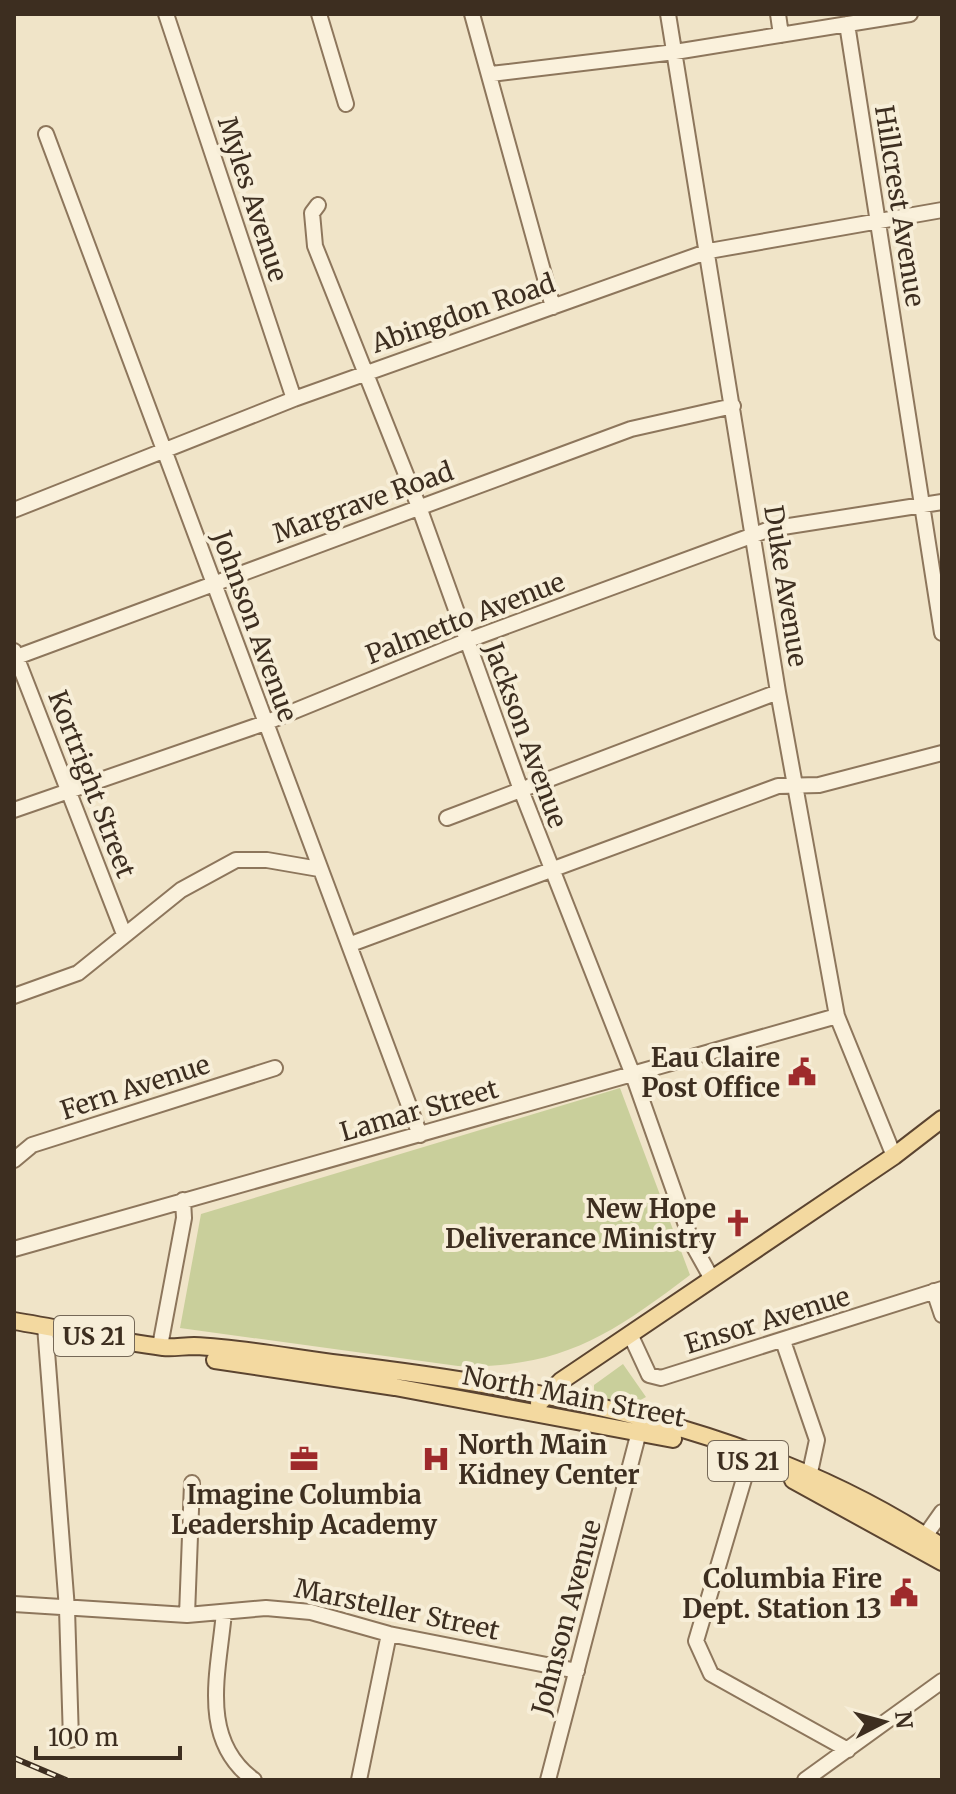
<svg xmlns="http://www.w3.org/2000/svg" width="956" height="1794" font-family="Merriweather,serif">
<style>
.green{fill:#c9cf9b}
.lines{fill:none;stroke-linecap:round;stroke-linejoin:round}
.minor-casing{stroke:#8d765c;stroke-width:18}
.major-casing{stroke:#5b4430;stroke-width:20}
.minor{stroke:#faf1dc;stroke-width:14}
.major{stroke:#f3d9a0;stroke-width:16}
.rail-casing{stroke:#3d2e20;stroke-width:6}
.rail{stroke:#f7eed8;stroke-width:3;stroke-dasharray:9;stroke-linecap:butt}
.labels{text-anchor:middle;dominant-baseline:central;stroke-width:8;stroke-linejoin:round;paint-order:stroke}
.shield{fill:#f7eed8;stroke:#756857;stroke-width:2}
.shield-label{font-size:24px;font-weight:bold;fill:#3d2e20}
.street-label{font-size:26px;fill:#3d2e20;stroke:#f7eed8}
.poi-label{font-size:26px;font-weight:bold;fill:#3d2e20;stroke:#f7eed8;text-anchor:end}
</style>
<rect width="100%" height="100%" fill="#f0e4c8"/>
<!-- green -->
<path class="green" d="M620 1088 690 1275C611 1335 560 1369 458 1366L180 1328 201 1214Z
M623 1364 646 1397 626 1408 594 1398V1385Z"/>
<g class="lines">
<defs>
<path id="minor" d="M166 14 294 399
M319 14 346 104
M472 14 553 307
M668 14 778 692 837 1016 894 1156
M778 14 781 35
M847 24 942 633
M491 74 675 52 910 14
M46 134 420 1135
M318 205 312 213 315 246 419 507 521 790 633 1075 693 1245 712 1279
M14 510 294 399 709 251 942 210
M14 651 124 934
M14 658 631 429 733 406
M14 810 265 723 466 641 770 529 942 502
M447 818 778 692
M351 944 778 786 819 785 942 753
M14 996 78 973 181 890 236 860H267L319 869
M14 1160 32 1145 275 1068
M14 1249 837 1016
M934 1291 942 1315
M45 1326 67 1609 71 1740
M630 1334 649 1375 661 1378 942 1289
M783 1341 817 1440 807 1486
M160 1346 184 1218 183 1200
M752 1452 696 1641 711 1674 848 1750
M918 1546 942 1512
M14 1604 187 1615 266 1608 311 1612 389 1634 577 1671
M224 1612C219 1671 198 1739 254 1780
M187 1615 192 1483
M359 1780 389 1634
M548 1780 641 1424
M805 1780 942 1681"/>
<path id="major" d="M14 1321C64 1329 113 1341 163 1347 174 1348 183 1346 194 1346 240 1348 287 1357 332 1363 541 1387 765 1428 942 1547
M215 1360 395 1387 673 1439
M539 1403 561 1381 894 1156 942 1119
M793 1480 942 1562"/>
</defs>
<!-- minor casing -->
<use href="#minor" class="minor-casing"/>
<!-- major casing -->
<use href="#major" class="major-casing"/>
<!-- minor -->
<use href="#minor" class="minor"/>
<!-- major -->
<use href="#major" class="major"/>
<defs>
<path id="rail" d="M14 1758 66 1780"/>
</defs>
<!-- rail casing -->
<use href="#rail" class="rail-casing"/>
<!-- rail -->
<use href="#rail" class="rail"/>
</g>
<!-- icons -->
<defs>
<symbol id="civic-bare" viewBox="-9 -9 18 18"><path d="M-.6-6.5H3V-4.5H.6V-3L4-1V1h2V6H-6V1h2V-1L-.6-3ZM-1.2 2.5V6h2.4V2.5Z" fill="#9e2a2b" stroke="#f7eed8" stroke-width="2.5" paint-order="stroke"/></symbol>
<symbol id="church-bare" viewBox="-9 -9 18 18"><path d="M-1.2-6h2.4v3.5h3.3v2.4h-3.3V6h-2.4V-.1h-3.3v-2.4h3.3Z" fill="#9e2a2b" stroke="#f7eed8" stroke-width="2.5" paint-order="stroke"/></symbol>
<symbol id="office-bare" viewBox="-9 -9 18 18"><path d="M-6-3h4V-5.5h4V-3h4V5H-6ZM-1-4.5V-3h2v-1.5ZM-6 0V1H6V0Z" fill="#9e2a2b" stroke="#f7eed8" stroke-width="2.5" paint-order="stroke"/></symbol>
<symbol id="hospital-bare" viewBox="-9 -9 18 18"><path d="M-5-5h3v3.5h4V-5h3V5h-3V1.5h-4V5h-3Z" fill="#9e2a2b" stroke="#f7eed8" stroke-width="2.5" paint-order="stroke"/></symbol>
</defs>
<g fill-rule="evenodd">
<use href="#civic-bare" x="782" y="1052" width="40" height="40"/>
<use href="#church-bare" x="718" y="1203" width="40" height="40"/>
<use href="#office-bare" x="284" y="1439" width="40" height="40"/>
<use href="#hospital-bare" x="416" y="1439" width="40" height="40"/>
<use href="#civic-bare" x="884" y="1573" width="40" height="40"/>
</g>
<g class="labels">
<!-- shield labels -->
<g class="shield">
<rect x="54" y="1316" width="80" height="40" rx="6"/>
<rect x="708" y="1441" width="80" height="40" rx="6"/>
</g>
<g class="shield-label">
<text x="94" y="1336">US 21</text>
<text x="748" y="1461">US 21</text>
</g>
<!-- street labels -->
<g class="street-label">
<text transform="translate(253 199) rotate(72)">Myles Avenue</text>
<text transform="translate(900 206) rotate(81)">Hillcrest Avenue</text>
<text transform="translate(463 313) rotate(-19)">Abingdon Road</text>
<text transform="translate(363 502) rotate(-20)">Margrave Road</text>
<text transform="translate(786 586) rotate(81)">Duke Avenue</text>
<text transform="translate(465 618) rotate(-21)">Palmetto Avenue</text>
<text transform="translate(255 626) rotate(70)">Johnson Avenue</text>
<text transform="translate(526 735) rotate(70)">Jackson Avenue</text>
<text transform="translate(92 784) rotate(69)">Kortright Street</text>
<text transform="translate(135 1087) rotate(-18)">Fern Avenue</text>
<text transform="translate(419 1110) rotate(-16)">Lamar Street</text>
<text transform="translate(767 1320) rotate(-17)">Ensor Avenue</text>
<text transform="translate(574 1396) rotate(11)">North Main Street</text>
<text transform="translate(397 1609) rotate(12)">Marsteller Street</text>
<text transform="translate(566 1617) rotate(-75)">Johnson Avenue</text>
</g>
<!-- poi labels -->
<g class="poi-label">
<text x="780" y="1057">Eau Claire<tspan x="780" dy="30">Post Office</tspan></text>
<text x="716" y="1208">New Hope<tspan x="716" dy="30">Deliverance Ministry</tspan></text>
<text x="458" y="1444" text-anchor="start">North Main<tspan x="458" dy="30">Kidney Center</tspan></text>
<text x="304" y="1494" text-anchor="middle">Imagine Columbia<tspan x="304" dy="30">Leadership Academy</tspan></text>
<text x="882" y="1578">Columbia Fire<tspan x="882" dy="30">Dept. Station 13</tspan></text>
</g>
</g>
<!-- border -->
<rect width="956" height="1794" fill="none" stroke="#3d2e20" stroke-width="32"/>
<!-- north arrow -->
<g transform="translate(884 1722) rotate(84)" stroke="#f7eed8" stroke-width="6" paint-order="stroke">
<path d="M0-6L14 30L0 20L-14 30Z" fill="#3d2e20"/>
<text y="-12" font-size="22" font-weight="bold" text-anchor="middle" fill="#3d2e20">N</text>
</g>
<!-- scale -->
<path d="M36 1746v12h144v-12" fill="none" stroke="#3d2e20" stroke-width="4"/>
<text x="48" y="1746" font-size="24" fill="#3d2e20" stroke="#f7eed8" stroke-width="6" paint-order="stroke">100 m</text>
</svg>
